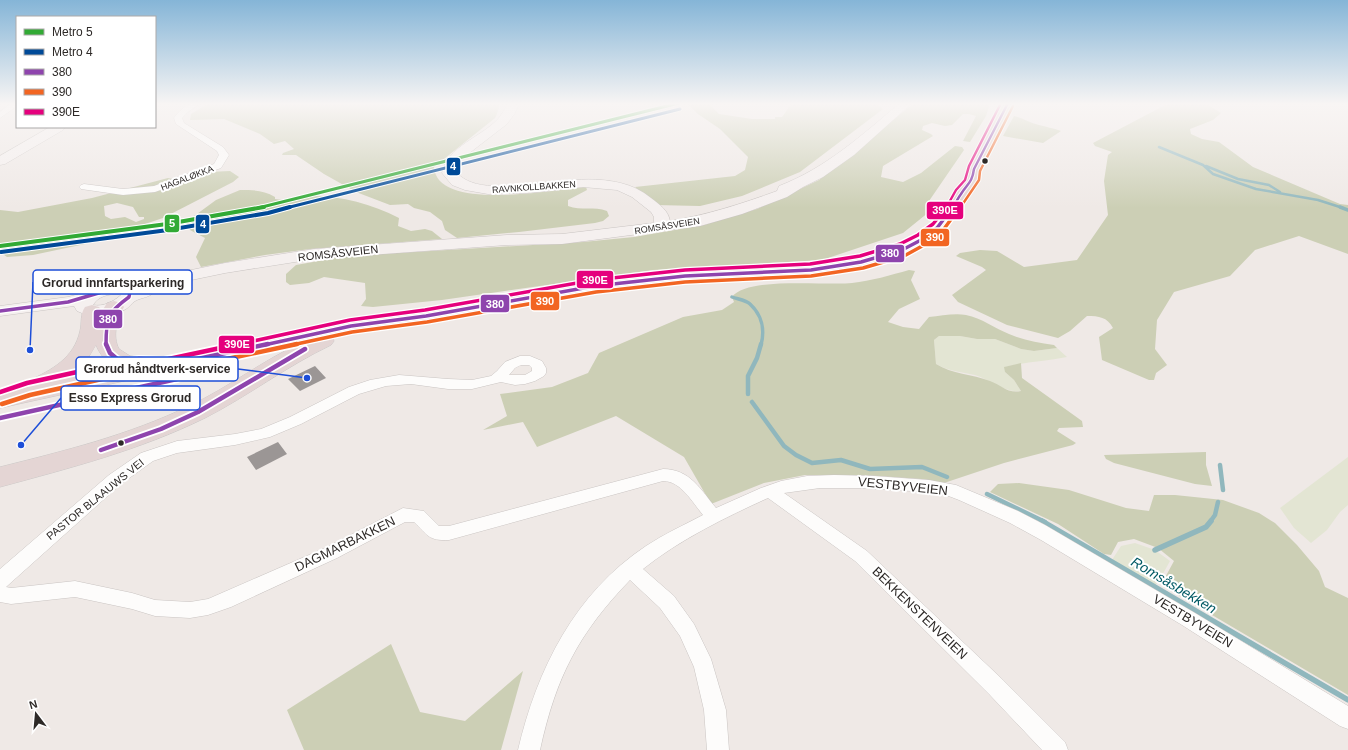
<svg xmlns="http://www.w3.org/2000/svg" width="1348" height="750" font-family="Helvetica,sans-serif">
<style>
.green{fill:#e3e5d3}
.forest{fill:#cccfb5;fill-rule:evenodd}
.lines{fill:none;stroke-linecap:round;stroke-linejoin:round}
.stream-far3{stroke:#90b7bd;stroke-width:2.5}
.stream-far2{stroke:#90b7bd;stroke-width:3.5}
.stream-far1{stroke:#90b7bd;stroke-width:4.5}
.stream{stroke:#90b7bd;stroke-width:5.5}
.building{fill:#9b9695}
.street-casing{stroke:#cac5c3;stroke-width:1}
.secondary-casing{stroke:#cac5c3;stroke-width:1}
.highway-casing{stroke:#cbc8c7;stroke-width:1}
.street{fill:#fdfcfb;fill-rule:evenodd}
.secondary{fill:#f5f0ef;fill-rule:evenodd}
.highway{fill:#e4d5d4;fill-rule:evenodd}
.bus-1-far2-casing{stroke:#fff;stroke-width:4.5}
.bus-1-far1-casing{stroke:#fff;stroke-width:6}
.bus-1-casing{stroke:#fff;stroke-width:8}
.bus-2-far2-casing{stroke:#fff;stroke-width:4.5}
.bus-2-far1-casing{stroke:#fff;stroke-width:6}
.bus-2-casing{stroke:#fff;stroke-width:8}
.bus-3-far2-casing{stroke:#fff;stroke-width:4.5}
.bus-3-far1-casing{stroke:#fff;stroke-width:6}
.bus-3-casing{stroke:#fff;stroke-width:8}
.bus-1-far2{stroke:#8e44ad;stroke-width:2.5}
.bus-1-far1{stroke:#8e44ad;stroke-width:3.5}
.bus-1{stroke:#8e44ad;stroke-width:4.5}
.bus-2-far2{stroke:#f26522;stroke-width:2.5}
.bus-2-far1{stroke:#f26522;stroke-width:3.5}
.bus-2{stroke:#f26522;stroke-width:4.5}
.bus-3-far2{stroke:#e5007d;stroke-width:2.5}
.bus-3-far1{stroke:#e5007d;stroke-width:3.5}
.bus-3{stroke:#e5007d;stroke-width:4.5}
.metro-1-far1-casing{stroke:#fff;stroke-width:5}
.metro-1-casing{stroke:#fff;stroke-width:6}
.metro-2-far1-casing{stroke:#fff;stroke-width:5}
.metro-2-casing{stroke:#fff;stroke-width:6}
.metro-1-far1{stroke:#32aa35;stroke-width:3}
.metro-1{stroke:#32aa35;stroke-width:4}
.metro-2-far1{stroke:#004a98;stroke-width:3}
.metro-2{stroke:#004a98;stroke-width:4}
.bus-dot{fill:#2d2927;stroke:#fff;stroke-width:1.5}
.labels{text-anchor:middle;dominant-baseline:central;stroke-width:4;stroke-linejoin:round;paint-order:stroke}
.far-street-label{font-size:9px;fill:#2d2927;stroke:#fff}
.street-label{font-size:11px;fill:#2d2927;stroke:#fff}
.near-street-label{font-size:13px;fill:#2d2927;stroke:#fff}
.near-water-label{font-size:14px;font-style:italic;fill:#005964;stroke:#fff}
.leader{fill:none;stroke:#1d4ed8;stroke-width:1.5}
.callout-dot{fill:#1d4ed8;stroke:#fff;stroke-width:1.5}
.callout{fill:#fff;stroke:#1d4ed8;stroke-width:1.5}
.callout-label{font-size:12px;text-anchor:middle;font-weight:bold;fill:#2d2927}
.line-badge{stroke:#fff;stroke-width:1.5}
.badge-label{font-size:11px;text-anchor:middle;font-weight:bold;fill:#fff}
</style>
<rect width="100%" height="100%" fill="#efe9e6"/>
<!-- green -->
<path class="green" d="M939 336H960L977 339H995L1021 349 1034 351 1057 348 1067 357C1046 361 1025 362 1005 367V372L1014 380 1021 391C1004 393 991 380 975 375 961 372 948 371 936 364L934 340Z
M1348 457V505L1340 512 1327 530 1311 543 1294 528 1280 508Z
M1135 543 1155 550 1170 561 1159 581 1153 588 1130 576 1110 563 1121 546Z"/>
<!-- forest -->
<path class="forest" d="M209 103H500C498 107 499 111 495 118L434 167C437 213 556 189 586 187L587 190 568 200V206C581 211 594 206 607 211L609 216 603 221 595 223 519 232 457 238 445 230 442 221 430 212 414 208 408 204 390 205 356 192 324 174 296 155H282L283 153 294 149 285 141 274 144 260 134 224 119 190 120 191 114Z
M687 103H712L713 104 711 106 719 114 752 119H775V117H782L792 103H876L883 109 800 172 742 196 700 206 655 205 635 187 735 176 745 170 748 157 720 129 698 114Z
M914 103H990L986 116 970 142 963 141 976 116 969 114H963L952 125 945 126 932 123 923 126 922 130 931 134 933 136 883 166 881 177 903 182 921 173 955 146 962 147 964 150 929 201V212L903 233 822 260 653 270 442 300 373 307 361 306 366 299 365 283 324 277 309 283 290 285 286 282V274L296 265 347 256 583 242 634 237 704 225 757 209 819 180Z
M1169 103H1205L1221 113 1213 120 1190 129 1191 134 1202 139 1219 142 1253 167 1340 204 1348 205V254L1299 236 1255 250 1230 276 1174 292 1157 320 1155 349 1167 365 1156 373 1154 380H1149L1102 360 1099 337 1113 328C1107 317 1099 316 1087 316L1070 331 1058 338 1007 325 958 302 952 295 986 270 982 267 956 256 960 253 980 250 997 251 1024 267 1077 260 1108 215 1104 181 1108 155 1112 152 1095 146 1093 143Z
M1014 116C1023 118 1030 123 1039 125 1046 127 1053 128 1061 131L1043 143 1003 136Z
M230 171 239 177 233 182 163 218 85 244 33 255 7 257 0 252V210L18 212 92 198 168 178 182 181 209 172ZM117 203 133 207 139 217H144V219L136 222 125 217 111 219 105 216 104 206Z
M240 190C253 190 264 190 275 197V199C288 202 299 195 312 196 342 196 372 204 399 218L398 226 411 231 425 229 432 231 442 239 310 249 265 255 201 267 196 257 205 238 190 230 186 222 216 200Z
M909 270 915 271 911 280 920 299 899 309 888 322 903 327 919 329 929 317C941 316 954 313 966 315 982 318 994 328 1009 334 1023 340 1038 343 1054 345L1057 348 1034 351 1021 349 995 339H977L960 336H939L934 340 936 364C952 374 972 374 990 381 1001 385 1008 394 1021 391L1014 380 1005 372 1004 367 1021 363 1022 378 1082 421 1083 427 1059 428 1057 431 1076 443 1073 445 1004 463 944 483 921 479 863 475H805L764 483 711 504 684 457 616 416 537 447 523 422 483 430 507 416 500 394 552 387 588 373 599 353 683 317 722 310 734 302 732 297C747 276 827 286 852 283 871 281 891 275 909 270Z
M1206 452V465L1212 486 1195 484 1114 463 1106 459 1104 455Z
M1019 483 1069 490 1126 508 1149 511 1154 495H1175L1223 500 1259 513 1275 523 1297 545 1319 571 1325 587 1348 598V695L1161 585 1174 561 1158 548 1134 539 1118 542 1111 555 1104 554 1058 524 990 492 998 484Z
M391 644 420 712 465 721 523 671 501 750H304L287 710Z"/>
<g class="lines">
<!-- stream-far3 -->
<path class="stream-far3" d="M1159 147 1203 165 1213 174 1256 189 1318 200 1343 208
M1206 166 1238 179 1269 185 1280 192"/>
<!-- stream-far2 -->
<path class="stream-far2" d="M1340 207 1348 210
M732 297C737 299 746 300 750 304 762 315 765 330 761 345"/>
<!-- stream-far1 -->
<path class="stream-far1" d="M748 394V376L757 358 761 344
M752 402 784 446 796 455 812 463 841 460 870 469 922 467 947 477
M1220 465 1223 490
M987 494 1045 522
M1210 522 1215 515 1218 502"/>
<!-- stream -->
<path class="stream" d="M1042 521 1348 700
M1155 550 1206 527 1211 521"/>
</g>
<!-- building -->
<path class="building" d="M315 366 326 378 300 391 288 379Z
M278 442 287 454 256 470 247 457Z"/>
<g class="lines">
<defs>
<path id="street" d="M11 103H17V106L0 118V112Z
M191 103H200L188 112 182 118 184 123 223 147 229 155 221 168 155 192 123 195 81 189 79 187 81 185 84 184 123 189 154 186 214 164 219 155 217 151 176 124 174 118C179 111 184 107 191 103Z
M520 356H530L542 361 546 368V373L544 376 535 381 525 384 515 385 501 382 472 389H448L411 384 386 386 359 394 301 424 270 437 235 445 177 453 153 461 121 484 6 587 11 588 75 581 132 593 155 600 190 602 208 599 325 548 403 508 424 511 439 526H449L663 469C690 469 701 490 716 508L761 488 781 481 807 476 834 475 874 476 929 480 956 485 1018 511 1045 525 1195 613 1348 706V729L1340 726 1182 625 1041 540 1010 523 959 500 946 495 929 492 860 488H820L784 493 867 551 1003 680 1065 742 1068 750H1042L989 694 855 561 768 498C726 517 679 540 643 569L674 596 694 624 711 659 726 710 729 750H707L704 710 694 667 680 636 660 608 630 580C578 634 556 677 540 750H518C537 669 575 593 646 546 664 534 684 525 703 515 692 502 681 481 663 481L449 540C428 541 428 535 414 522H405L337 558 231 607 208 615 190 618 155 616 132 609 75 597 11 604 0 602V569L109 475 141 453 177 441 235 434 261 429 290 417 349 387 370 380 399 375 448 379 472 380 491 376 497 371 505 362ZM521 365H529L532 368V371L525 375H509L515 368Z"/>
<path id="secondary" d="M508 103H519L515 113 507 124 463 158 457 164 456 172C490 211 596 152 651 198 660 205 668 210 670 221 707 215 741 204 777 191L779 186C826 168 862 135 900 103H912L854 155 823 177 803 187 787 197 742 214 700 226 562 244 507 245 314 259 225 273 153 288 155 291C150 298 142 297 135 301 132 303 129 307 126 309 110 318 92 318 77 311L74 306 0 316V306L68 297 83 293 102 285 110 284H124L225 263 314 249 507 235 562 234 654 223V217L651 212 632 197 617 190 583 187 528 193 488 194 465 190 452 185 442 173C448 146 480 138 498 119 502 114 505 109 508 103ZM118 294 121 295C113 302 103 307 93 305 98 296 109 294 118 294Z
M50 127H65L63 130 5 164 0 165V156Z"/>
<path id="highway" d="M1002 103H1014L981 169C980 184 975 185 967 196 964 201 962 207 959 212 948 230 928 246 908 254 901 257 892 258 885 261 814 282 741 276 668 283 588 290 508 307 428 322 396 327 363 329 331 336L334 341 331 345C287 366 248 396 205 418 140 450 70 468 0 487V467C64 451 129 435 189 406 228 388 263 360 303 342L0 408V392L25 387 28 381C52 370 74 358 80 331 82 323 80 314 85 307L92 305 99 307 102 311 107 303 114 301 121 303 124 307C117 319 112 336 119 349L130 356 156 360 351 320 426 310 545 288 668 271 811 265 859 257 896 246 915 236 931 224 944 210 955 190 963 182 967 169ZM96 345C101 357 108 364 120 368L68 378 85 363Z"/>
</defs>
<!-- street casing -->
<use href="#street" class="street-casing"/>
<!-- secondary casing -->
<use href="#secondary" class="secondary-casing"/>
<!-- highway casing -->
<use href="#highway" class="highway-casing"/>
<!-- street -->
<use href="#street" class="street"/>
<!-- secondary -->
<use href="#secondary" class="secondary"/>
<!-- highway -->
<use href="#highway" class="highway"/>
<defs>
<path id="bus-1-far2" d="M953 208C955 204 958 198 961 194 968 183 972 183 974 169L1008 103"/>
<path id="bus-1-far1" d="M0 311 68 302 112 289H125L130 292 129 297C107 313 106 318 106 345
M264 345 351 326 426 316 595 286 685 276 811 270 861 262 902 250 921 240 937 228 953 207"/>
<path id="bus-1" d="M106 344 110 353 117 359 125 362 165 366 268 344
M0 418 177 379
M101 450 161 429 198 412 305 349"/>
<path id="bus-2-far2" d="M960 208 979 180 980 171 1013 106"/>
<path id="bus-2-far1" d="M292 345 352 332 427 322 596 292 685 282 811 276 863 268 904 256 924 245 941 233 960 207"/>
<path id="bus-2" d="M2 404 30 395 129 373 139 371 166 372 297 344"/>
<path id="bus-3-far2" d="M946 208 956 190 965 180 969 166 1001 103"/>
<path id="bus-3-far1" d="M235 345 350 320 425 310 594 280 685 270 810 264 860 256 900 244 918 235 933 224 947 207"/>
<path id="bus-3" d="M0 392 27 383 127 361 139 359 164 360 239 344"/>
</defs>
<!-- bus-1-far2 casing -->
<use href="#bus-1-far2" class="bus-1-far2-casing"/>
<!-- bus-1-far1 casing -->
<use href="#bus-1-far1" class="bus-1-far1-casing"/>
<!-- bus-1 casing -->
<use href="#bus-1" class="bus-1-casing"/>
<!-- bus-2-far2 casing -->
<use href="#bus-2-far2" class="bus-2-far2-casing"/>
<!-- bus-2-far1 casing -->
<use href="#bus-2-far1" class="bus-2-far1-casing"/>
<!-- bus-2 casing -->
<use href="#bus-2" class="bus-2-casing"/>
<!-- bus-3-far2 casing -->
<use href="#bus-3-far2" class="bus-3-far2-casing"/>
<!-- bus-3-far1 casing -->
<use href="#bus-3-far1" class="bus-3-far1-casing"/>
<!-- bus-3 casing -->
<use href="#bus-3" class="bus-3-casing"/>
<!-- bus-1-far2 -->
<use href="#bus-1-far2" class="bus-1-far2"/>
<!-- bus-1-far1 -->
<use href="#bus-1-far1" class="bus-1-far1"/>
<!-- bus-1 -->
<use href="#bus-1" class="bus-1"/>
<!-- bus-2-far2 -->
<use href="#bus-2-far2" class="bus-2-far2"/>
<!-- bus-2-far1 -->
<use href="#bus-2-far1" class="bus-2-far1"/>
<!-- bus-2 -->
<use href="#bus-2" class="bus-2"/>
<!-- bus-3-far2 -->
<use href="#bus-3-far2" class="bus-3-far2"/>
<!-- bus-3-far1 -->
<use href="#bus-3-far1" class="bus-3-far1"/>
<!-- bus-3 -->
<use href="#bus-3" class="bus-3"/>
<defs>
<path id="metro-1-far1" d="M258 208 679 103"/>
<path id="metro-1" d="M0 246 167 224 264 207"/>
<path id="metro-2-far1" d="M286 208 680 109"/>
<path id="metro-2" d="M1 252 168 230 268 213 290 207"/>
</defs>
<!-- metro-1-far1 casing -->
<use href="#metro-1-far1" class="metro-1-far1-casing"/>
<!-- metro-1 casing -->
<use href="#metro-1" class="metro-1-casing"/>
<!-- metro-2-far1 casing -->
<use href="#metro-2-far1" class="metro-2-far1-casing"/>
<!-- metro-2 casing -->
<use href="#metro-2" class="metro-2-casing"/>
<!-- metro-1-far1 -->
<use href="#metro-1-far1" class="metro-1-far1"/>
<!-- metro-1 -->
<use href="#metro-1" class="metro-1"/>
<!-- metro-2-far1 -->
<use href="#metro-2-far1" class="metro-2-far1"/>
<!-- metro-2 -->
<use href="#metro-2" class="metro-2"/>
</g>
<!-- sky -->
<linearGradient id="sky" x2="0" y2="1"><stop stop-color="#85b5d7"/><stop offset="0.5" stop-color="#f8f5f4"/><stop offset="1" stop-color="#f8f5f4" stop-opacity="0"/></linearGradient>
<rect width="1348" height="208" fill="url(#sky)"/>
<!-- markers -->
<g class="bus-dot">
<circle cx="985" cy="161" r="3.5"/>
<circle cx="121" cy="443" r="3.5"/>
</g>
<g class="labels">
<!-- far-street labels -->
<g class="far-street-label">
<text transform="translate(187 178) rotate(-21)">HAGALØKKA</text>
<text transform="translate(534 187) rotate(-4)">RAVNKOLLBAKKEN</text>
<text transform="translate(667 226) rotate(-9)">ROMSÅSVEIEN</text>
</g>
<!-- street labels -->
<g class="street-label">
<text transform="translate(338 253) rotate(-6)">ROMSÅSVEIEN</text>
<text transform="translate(95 499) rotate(-39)">PASTOR BLAAUWS VEI</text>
</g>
<!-- near-street labels -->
<g class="near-street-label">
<text transform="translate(903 486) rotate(6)">VESTBYVEIEN</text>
<text transform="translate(345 544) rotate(-26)">DAGMARBAKKEN</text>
<text transform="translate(920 613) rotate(44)">BEKKENSTENVEIEN</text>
<text transform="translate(1193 621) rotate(31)">VESTBYVEIEN</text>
</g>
<!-- near-water labels -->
<g class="near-water-label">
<text transform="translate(1174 585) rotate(31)">Romsåsbekken</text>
</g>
</g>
<!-- callouts -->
<path class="leader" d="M30 350L33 282M307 378L238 369M21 445L61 398"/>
<g class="callout-dot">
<circle cx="30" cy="350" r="4"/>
<circle cx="307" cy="378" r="4"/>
<circle cx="21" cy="445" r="4"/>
</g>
<g class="callout">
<rect x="33" y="270" width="159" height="24" rx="4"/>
<rect x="76" y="357" width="162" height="24" rx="4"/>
<rect x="61" y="386" width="139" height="24" rx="4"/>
</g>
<g class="callout-label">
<text x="113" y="287">Grorud innfartsparkering</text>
<text x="157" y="373">Grorud håndtverk-service</text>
<text x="130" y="402">Esso Express Grorud</text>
</g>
<g class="line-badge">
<rect x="446" y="157" width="15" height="19" rx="4" fill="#004a98"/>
<rect x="926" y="201" width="38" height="19" rx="4" fill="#e5007d"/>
<rect x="164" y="214" width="16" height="19" rx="4" fill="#32aa35"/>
<rect x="195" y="214" width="15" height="20" rx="4" fill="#004a98"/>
<rect x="920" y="228" width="30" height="19" rx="4" fill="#f26522"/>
<rect x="875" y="244" width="30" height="19" rx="4" fill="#8e44ad"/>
<rect x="576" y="270" width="38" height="19" rx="4" fill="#e5007d"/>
<rect x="530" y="291" width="30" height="20" rx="4" fill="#f26522"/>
<rect x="480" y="294" width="30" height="19" rx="4" fill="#8e44ad"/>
<rect x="93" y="309" width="30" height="20" rx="4" fill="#8e44ad"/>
<rect x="218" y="335" width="37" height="19" rx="4" fill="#e5007d"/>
</g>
<g class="badge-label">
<text x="453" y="170">4</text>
<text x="945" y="214">390E</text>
<text x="172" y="227">5</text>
<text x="203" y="228">4</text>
<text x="935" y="241">390</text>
<text x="890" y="257">380</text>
<text x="595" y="284">390E</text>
<text x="545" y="305">390</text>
<text x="495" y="308">380</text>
<text x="108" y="323">380</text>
<text x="237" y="348">390E</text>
</g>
<!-- legend -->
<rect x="16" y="16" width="140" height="112" fill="#ffffff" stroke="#aba9a9"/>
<rect x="24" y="29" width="20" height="6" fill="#32aa35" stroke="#aba9a9"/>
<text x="52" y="36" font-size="12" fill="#2d2927">Metro 5</text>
<rect x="24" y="49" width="20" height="6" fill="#004a98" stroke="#aba9a9"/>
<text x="52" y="56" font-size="12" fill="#2d2927">Metro 4</text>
<rect x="24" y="69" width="20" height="6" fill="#8e44ad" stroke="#aba9a9"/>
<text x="52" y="76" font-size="12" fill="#2d2927">380</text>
<rect x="24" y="89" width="20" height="6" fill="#f26522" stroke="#aba9a9"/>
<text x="52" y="96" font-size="12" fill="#2d2927">390</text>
<rect x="24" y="109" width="20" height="6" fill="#e5007d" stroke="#aba9a9"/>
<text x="52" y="116" font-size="12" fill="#2d2927">390E</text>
<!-- north arrow -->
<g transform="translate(36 714) rotate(344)" stroke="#ffffff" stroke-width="3" paint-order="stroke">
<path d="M0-3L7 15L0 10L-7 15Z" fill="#2d2927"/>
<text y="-6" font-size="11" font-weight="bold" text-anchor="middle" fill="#2d2927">N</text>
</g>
</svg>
